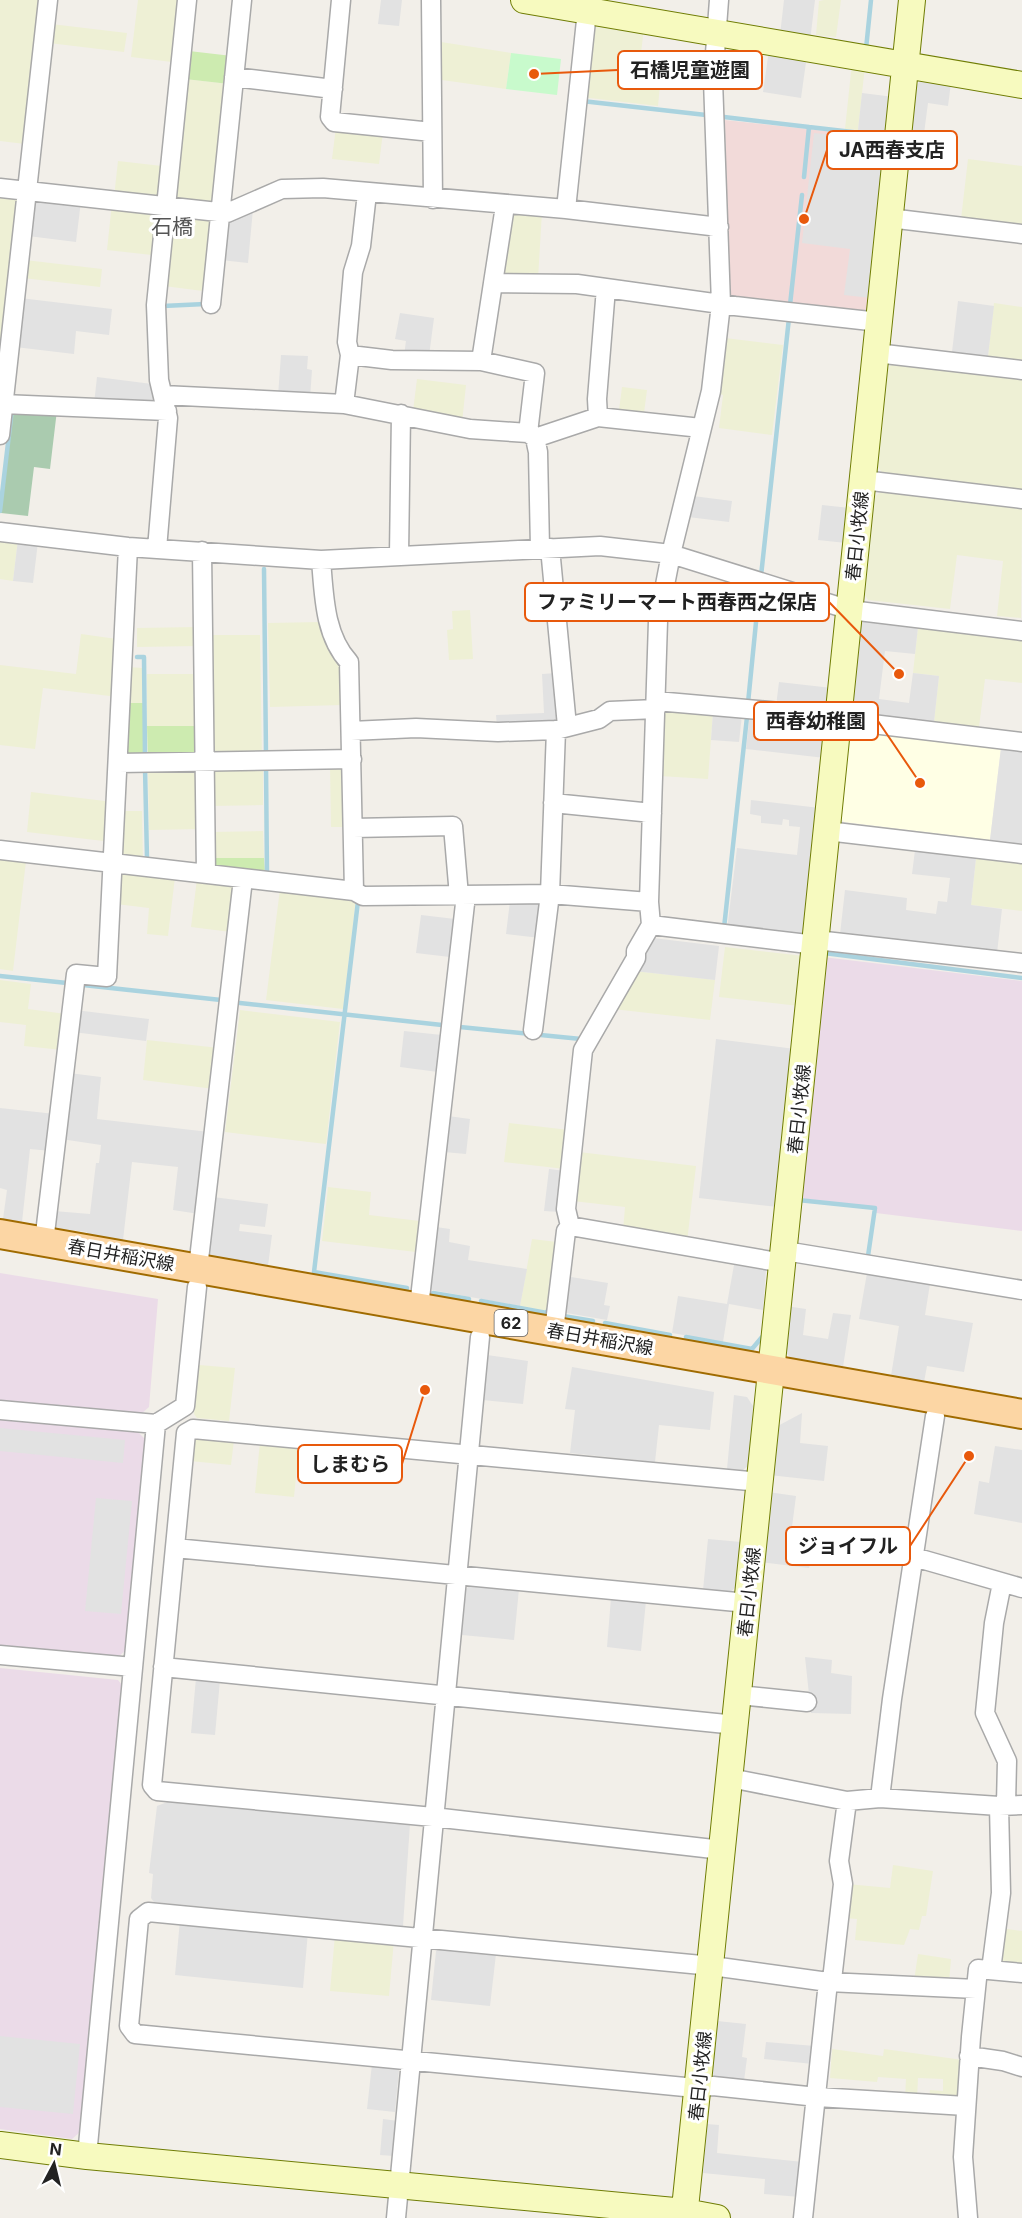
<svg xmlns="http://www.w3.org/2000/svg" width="1022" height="2218" font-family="Inter,'Noto Sans JP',sans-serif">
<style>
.commercial{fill:#f2dad9}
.industrial{fill:#ebdbe8}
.education{fill:#ffffe5}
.farmland{fill:#eef0d5}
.grass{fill:#cdebb0}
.cemetery{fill:#aacbaf}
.park{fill:#c8facc}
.parking{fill:#e2e2e2}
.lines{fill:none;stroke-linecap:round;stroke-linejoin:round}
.stream{stroke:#aad3df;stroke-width:4.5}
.street-casing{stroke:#a9a9a9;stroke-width:21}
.secondary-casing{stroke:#707d05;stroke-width:28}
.primary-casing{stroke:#a06b00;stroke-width:32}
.street{stroke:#fff;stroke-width:18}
.secondary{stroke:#f7fabf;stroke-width:26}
.primary{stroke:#fcd6a4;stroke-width:28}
.labels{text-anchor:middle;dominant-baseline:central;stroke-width:6;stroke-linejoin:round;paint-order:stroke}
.shield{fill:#fff;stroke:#646464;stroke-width:1.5}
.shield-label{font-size:16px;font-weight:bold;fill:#222}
.street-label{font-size:18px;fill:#222;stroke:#fff}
.quarter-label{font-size:21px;fill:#555;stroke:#fff}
.leader{fill:none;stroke:#e8590c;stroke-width:2}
.callout-dot{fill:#e8590c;stroke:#fff;stroke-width:2}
.callout{fill:#fff;stroke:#e8590c;stroke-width:2}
.callout-label{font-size:20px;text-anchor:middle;font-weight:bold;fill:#222}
</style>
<rect width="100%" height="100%" fill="#f2efe9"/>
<!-- commercial -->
<path class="commercial" d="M725 120 889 138 871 312 728 297Z"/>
<!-- industrial -->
<path class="industrial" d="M823 957 1022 981V1231L876 1213V1207L798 1198Z
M0 1273 158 1299 149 1407 140 1415 0 1401Z
M0 1418 138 1432 147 1441 127 1649 117 1658 0 1647Z
M0 1668 118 1680 122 1685 80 2132 72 2139 0 2129Z"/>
<!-- education -->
<path class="education" d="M855 731 1001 748 990 840 844 822 840 818 849 735Z"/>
<!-- farmland -->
<path class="farmland" d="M0 0H41L25 144 0 141Z
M138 0H180L172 62 131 57Z
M824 0H841L836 37 816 35 819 1Z
M590 17 644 27 639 71 661 75 658 106 581 97Z
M51 24 127 33 124 52 49 43Z
M441 42 511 53 506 89 442 80Z
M852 63 865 66 858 130 845 129Z
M185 79 229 84 217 205 173 203Z
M336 127 383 132 379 164 332 159Z
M968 159 1022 166V227L961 219Z
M118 161 162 166 158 202 114 197Z
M0 192 19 198 0 366Z
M112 203 158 209 152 255 107 250Z
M173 211 212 216 203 291 164 286Z
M508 212H542L538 279 501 277Z
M25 260 102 269 100 287 23 278Z
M994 303 1022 307V360L988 356Z
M725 338 783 345 772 435 719 428 723 395 719 394Z
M892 364 1022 379V492L884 475 877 466 888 368Z
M417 379 466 385 462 423 413 411Z
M622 387 647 390 644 413 619 410Z
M881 492 1022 509 1021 618 997 616 1003 561 957 555 950 609 868 600 865 595 875 496Z
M0 537 18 539 13 581 0 579Z
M470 610 473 659 449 660 447 630 453 629 452 611Z
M321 622 342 665 343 705 270 707 268 623Z
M198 627V646L137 647V628Z
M918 627 1022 639V683L985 679 979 727 934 722 939 676 913 673Z
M81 634 117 639 118 697 43 688 35 749 0 745V665L76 674Z
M208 635H260L262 759 214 760Z
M127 667 143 668V703H126Z
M147 674H198L199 726H147Z
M662 707 713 712 708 779 660 776Z
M263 765V805L210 806 214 766Z
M330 765H343L347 827H331Z
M196 766 201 829 149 830 148 767Z
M31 792 113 802 112 842 27 832Z
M120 811H142L143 861 118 858Z
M263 831 264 858H211V832Z
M0 858 26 861 13 971 0 969Z
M976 858 1022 863V911L971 905Z
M118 871 175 877 168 936 147 934 149 908 116 904Z
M197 879 234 883 231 932 191 927Z
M280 889 356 898 343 1009 266 1000Z
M725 947 804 956 799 1006 719 997Z
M634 971 715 980 710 1020 613 1009Z
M0 980 31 984 28 1009 66 1014 62 1050 24 1046 26 1025 0 1022Z
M240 1010 340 1022 326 1144 225 1132Z
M147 1040 219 1048 214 1089 143 1080Z
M509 1123 569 1130 565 1169 504 1162Z
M579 1152 696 1166 687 1242 623 1231 625 1207 573 1201Z
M328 1187 371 1192 369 1215 420 1221 416 1252 322 1241Z
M532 1239 557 1242 550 1302 547 1311 520 1306Z
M199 1365 235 1368 229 1421 197 1418 194 1414Z
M196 1436 234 1440 231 1465 190 1461 192 1440Z
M260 1442 299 1446 294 1497 255 1493Z
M893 1865 933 1871 926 1916H922L919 1930 910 1929 904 1945 855 1940 857 1919 844 1918 847 1884 890 1888Z
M1000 1928 1022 1931V1970L997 1966Z
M335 1935 394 1940 389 1996 330 1991Z
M918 1954 951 1959 949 1983 914 1981Z
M832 2049 883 2056 884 2049 963 2060 959 2101 929 2098 930 2090 943 2091V2079L918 2078 917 2099 905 2098 906 2079 878 2077 877 2082 830 2078Z"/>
<!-- grass -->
<path class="grass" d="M189 51 232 56 229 84 185 79Z
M126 703H143V760H126Z
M147 726H199V756L148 760Z
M211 858H264L265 873 211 867Z"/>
<!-- cemetery -->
<path class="cemetery" d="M13 409 57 410 50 469 34 467 28 516 1 513Z"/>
<!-- park -->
<path class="park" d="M511 53 561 59 557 95 506 89Z"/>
<!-- parking -->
<path class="parking" d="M381 0H402L399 26 378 24Z
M784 0H815L810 41 780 35Z
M769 50 807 55 801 98 763 92Z
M922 79 951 83 948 106 928 103 922 149 910 148 917 85Z
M862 93 894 97 890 134 858 130Z
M814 133 889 141 871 298 844 295 850 249 802 243Z
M33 199 81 201 76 242 28 236Z
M253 209 248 263 221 260 225 221Z
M20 298 112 309 109 335 76 331 74 354 15 347Z
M958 301 994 306 988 356 952 352Z
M400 313 434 318 429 356H404L406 341 395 339Z
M281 355 308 356 307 369 312 370 310 398 278 396Z
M97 377 152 384 158 403 94 404Z
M693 496 732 501 729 522 688 517Z
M822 505 850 508 846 543 818 540Z
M18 539 38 542 33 583 13 581Z
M866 620 918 627 915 654 885 651 879 699 909 703 913 673 939 676 934 722 856 712 852 707 861 624Z
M558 673 561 720 497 727 496 715 544 713 542 674Z
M779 682 832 688 830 709 776 706Z
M713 712 742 715 739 742 711 740Z
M750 713 825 720V758L746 749Z
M1001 748 1022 751V844L990 840Z
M751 800 820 808 805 936 727 930 737 848 797 855 800 827 789 826V820L783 819 782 825 761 823V816L750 814Z
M915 850 976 858 971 905 1002 909 997 953 840 934 845 890 907 898 906 910 936 914 938 901 947 902 950 878 912 874Z
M510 901 545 902 540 938 506 934Z
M421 915 455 919 450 957 416 953Z
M653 938 719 946 715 980 634 971Z
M75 1010 149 1019 146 1041 73 1032Z
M404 1031 442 1035 438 1072 400 1067Z
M716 1039 795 1049 778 1207 699 1198Z
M69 1073 101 1077 97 1119 209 1132 199 1214 173 1210 178 1167 132 1162 123 1240 87 1234V1232L55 1228 52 1224 54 1211 90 1214 96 1163H99L101 1145 61 1139Z
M0 1108 55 1114 51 1151 30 1149 22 1222 3 1219 7 1190 0 1188Z
M448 1116 470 1119 466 1154 444 1152Z
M549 1169 565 1171 560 1212 544 1211Z
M213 1197 268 1204 265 1227 240 1224 239 1231 272 1235 268 1266 206 1255Z
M436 1227 450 1229 449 1242 470 1246 468 1260 527 1269 520 1306 432 1290 429 1284Z
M734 1265 766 1270 763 1310 729 1304 723 1342 672 1333 678 1296 727 1304Z
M867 1273 930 1284 925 1315 973 1323 964 1372 927 1366 924 1382 891 1376 899 1326 859 1319Z
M565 1276 608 1283 604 1305 610 1306 607 1320 561 1312Z
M786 1306 806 1309 803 1335 828 1339 833 1313 851 1315 843 1367 792 1360 782 1347Z
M487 1355 528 1361 523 1404 483 1400Z
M572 1367 714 1392 710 1430 659 1425 655 1462 570 1453 575 1410 565 1409Z
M734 1395 747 1397 753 1406 749 1465 743 1470 727 1469Z
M802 1413 800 1443 828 1446 824 1481 769 1475 774 1428Z
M0 1428 125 1440 123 1463 0 1451Z
M995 1446 1022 1450V1523L974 1514 979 1481 989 1483Z
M768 1492 796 1496 792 1527 819 1531 809 1568 759 1562Z
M96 1498 132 1501 121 1614 85 1611Z
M708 1539 741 1542 736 1587 729 1593 703 1590Z
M472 1584 519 1589 514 1640 462 1635 466 1589Z
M611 1598 646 1601 641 1651 607 1647Z
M805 1657 832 1660 831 1673 852 1676 851 1714 811 1713Z
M196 1678 220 1680 215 1735 191 1733Z
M170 1801 410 1824 403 1926 154 1902 151 1898 153 1874 149 1873 157 1806Z
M180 1920 308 1932 303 1988 175 1975Z
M440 1948 496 1954 490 2006 431 2000 436 1951Z
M717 2021 746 2024 742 2057 747 2058 744 2081 716 2078 712 2073Z
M0 2036 80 2044 73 2114 0 2107Z
M766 2042 815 2046 813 2064 764 2059Z
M372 2064 396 2066 399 2070 395 2112 367 2109Z
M383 2119 398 2121 395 2156 380 2155Z
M707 2124 719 2125 717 2153 803 2162 800 2197 764 2194 765 2179 703 2173Z"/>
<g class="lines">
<!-- stream -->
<path class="stream" d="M866 49 871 0
M582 101 706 115
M724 117 809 127
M804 177 809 127 887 136
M790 305 802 195
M163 306 205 304
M0 511 12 409
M264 569 266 755
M761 576 789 318
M137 657H144L145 758
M748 703 759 592
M266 765 267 876
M145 768 147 859
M358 901 314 1272 407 1288
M724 928 747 717
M824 953 1022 978
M0 976 67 983
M83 985 221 1000
M240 1003 442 1025
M460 1027 581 1039
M798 1200 875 1208 868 1256
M433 1293 469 1299
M481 1301 547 1313 548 1310
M563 1316 593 1321
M605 1323 670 1335
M686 1337 752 1349 762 1337"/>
<defs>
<path id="street" d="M341 0 330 117 334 122 432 132
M431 0 433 199
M234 77 333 89
M0 188 227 213 282 189 323 188 566 209 719 227
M367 193 361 246 353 272 347 342 350 355 392 360 481 361 535 373 528 433
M566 209 587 11
M889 218 1022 234
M493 283 505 206
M211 304 242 0
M876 353 1022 370
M481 361 493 283 577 284 735 306 879 322
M163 395 344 404 470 429 528 433 535 438 538 452 540 548
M3 404 167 411
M344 404 350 355
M598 417 597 399 606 288
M0 435 48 0
M535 438 598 417 701 428
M863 480 1022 499
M0 532 128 547 321 560 600 546 671 554 850 610 1022 631
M550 548 567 726
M157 549 168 418 159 380 156 305 187 0
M202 551 206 874
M399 555 401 414
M321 560C324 594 324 635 349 662L354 891
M656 701 839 717
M839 720 1022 742
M351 731 416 728 498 732 556 730 599 719 610 711 656 709
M119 763 352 759
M553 803 652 813
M353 828 453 826 459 896
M827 831 1022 854
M0 850 354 891 363 896 550 894 649 902
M651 925 816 945
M816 940 1022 963
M533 1030 550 894 556 730
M570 1226 566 1209 583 1050 636 958V951L651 925 649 902 658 621 671 554 711 391 721 304 713 80 719 0
M44 1242 76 974 107 977 128 547
M785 1251 1022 1290
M198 1268 243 879
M419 1307 466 895
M554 1331 566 1231 570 1226 783 1263
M0 1410 156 1424 185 1406 197 1287
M175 1548 747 1603
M914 1557 1022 1588
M1002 1583 994 1623 985 1713 1007 1761 1006 1804
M0 1655 133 1667
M163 1667 736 1725
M739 1695 807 1702
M730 1778 847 1801 880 1798 999 1806 1022 1805
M880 1798 892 1699 935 1416
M722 1850 433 1817 157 1791 152 1785 186 1433 193 1429 760 1482
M991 1970 1001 1893 999 1806
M832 1980 843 1884 839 1861 847 1801
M969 2056 1003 2061 1022 2067
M966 2106 817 2097 713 2086 685 2087 135 2034 129 2026 139 1919 148 1912 712 1966 828 1982 976 1989
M87 2156 156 1424
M396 2218 480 1337
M803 2218 828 1982
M968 2218 963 2157 971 2037 978 1969 1022 1973"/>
<path id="secondary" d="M524 0 1022 85
M0 2145 87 2156 685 2212 717 2218
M684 2218 912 0"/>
<path id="primary" d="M0 1234 1022 1414"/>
</defs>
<!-- street casing -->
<use href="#street" class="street-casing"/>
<!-- secondary casing -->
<use href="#secondary" class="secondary-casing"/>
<!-- primary casing -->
<use href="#primary" class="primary-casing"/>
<!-- street -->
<use href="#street" class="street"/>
<!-- secondary -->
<use href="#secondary" class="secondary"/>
<!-- primary -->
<use href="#primary" class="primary"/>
</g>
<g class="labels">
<!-- shield labels -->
<rect class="shield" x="494.5" y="1310" width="33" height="26" rx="4.5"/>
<g class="shield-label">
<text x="511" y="1323">62</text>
</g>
<!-- street labels -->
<g class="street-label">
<text transform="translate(857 536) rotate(-84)">春日小牧線</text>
<text transform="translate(799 1109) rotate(-84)">春日小牧線</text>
<text transform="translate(121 1255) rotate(10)">春日井稲沢線</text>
<text transform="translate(600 1339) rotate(10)">春日井稲沢線</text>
<text transform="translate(749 1592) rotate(-84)">春日小牧線</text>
<text transform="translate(700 2076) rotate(-84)">春日小牧線</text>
</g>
<!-- quarter labels -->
<g class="quarter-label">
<text x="172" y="226">石橋</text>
</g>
</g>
<!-- callouts -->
<path class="leader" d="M534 74L618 70M804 219L827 150M899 674L829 602M920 783L878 721M425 1390L402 1464M969 1456L910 1546"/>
<g class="callout-dot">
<circle cx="534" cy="74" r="6"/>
<circle cx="804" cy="219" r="6"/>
<circle cx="899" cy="674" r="6"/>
<circle cx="920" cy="783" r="6"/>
<circle cx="425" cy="1390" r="6"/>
<circle cx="969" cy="1456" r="6"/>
</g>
<g class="callout">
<rect x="618" y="51" width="144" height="38" rx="6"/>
<rect x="827" y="131" width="130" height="38" rx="6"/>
<rect x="525" y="583" width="304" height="38" rx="6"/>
<rect x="754" y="702" width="124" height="38" rx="6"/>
<rect x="298" y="1445" width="104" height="38" rx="6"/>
<rect x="786" y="1527" width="124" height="38" rx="6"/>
</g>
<g class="callout-label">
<text x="690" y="77">石橋児童遊園</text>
<text x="892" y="157">JA西春支店</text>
<text x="677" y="609">ファミリーマート西春西之保店</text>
<text x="816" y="728">西春幼稚園</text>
<text x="350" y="1471">しまむら</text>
<text x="848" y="1553">ジョイフル</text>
</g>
<!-- north arrow -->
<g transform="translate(54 2164) rotate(7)" stroke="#ffffff" stroke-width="4.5" paint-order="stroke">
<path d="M0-4.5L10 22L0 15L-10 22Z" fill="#222222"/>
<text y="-9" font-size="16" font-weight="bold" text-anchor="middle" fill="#222222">N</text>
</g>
</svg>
